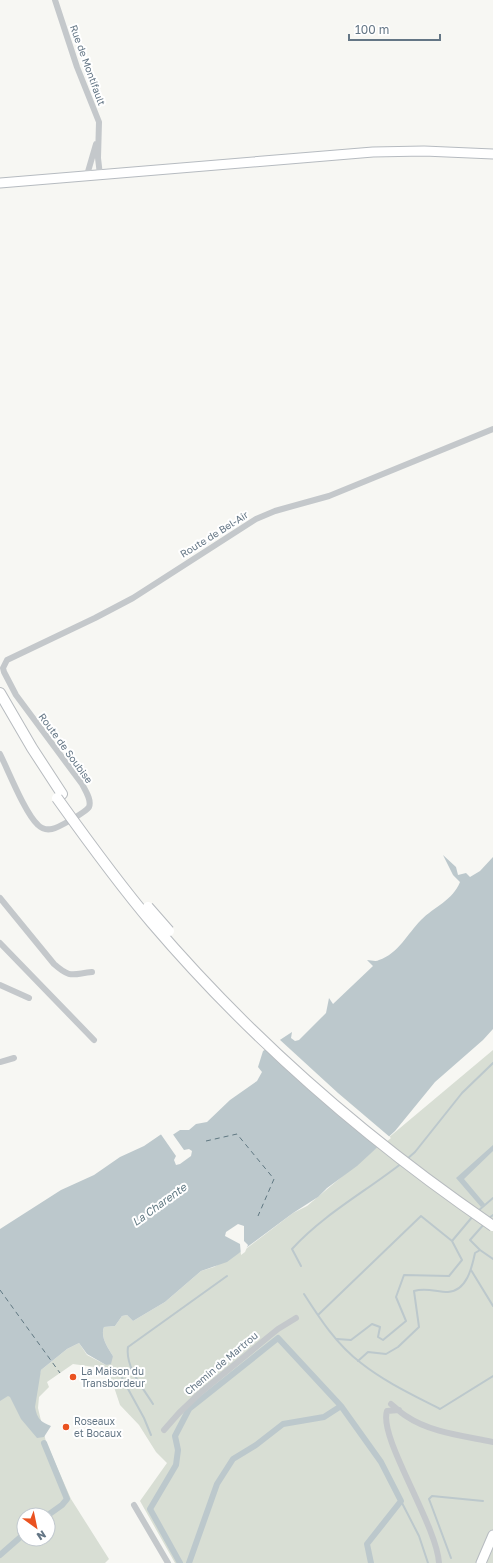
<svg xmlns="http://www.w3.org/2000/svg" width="493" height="1563" font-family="'Golos Text',sans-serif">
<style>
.green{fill:#d8ded4;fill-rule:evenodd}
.water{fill:#bcc8cc}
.pier{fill:#f7f7f3}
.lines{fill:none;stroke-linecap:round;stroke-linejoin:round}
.stream{stroke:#bcc8cc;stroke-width:2}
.canal{stroke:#bcc8cc;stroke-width:6}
.ferry{stroke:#607882;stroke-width:1;stroke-dasharray:5 4;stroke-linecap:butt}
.secondary-casing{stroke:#b6bbc0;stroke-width:11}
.primary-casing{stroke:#b7bbbf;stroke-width:12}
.street{stroke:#c4c8cb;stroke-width:6}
.secondary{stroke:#fff;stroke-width:9}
.primary{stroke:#fff;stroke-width:10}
.primary-bridge-casing{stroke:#b7bbbf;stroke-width:12;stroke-linecap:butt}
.primary-bridge{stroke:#fff;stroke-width:10}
.poi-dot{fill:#ea5220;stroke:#fff;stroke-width:1.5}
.labels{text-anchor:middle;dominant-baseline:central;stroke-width:4;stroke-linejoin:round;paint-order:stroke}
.street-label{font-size:10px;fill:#647685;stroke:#fff}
.poi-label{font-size:10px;fill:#647685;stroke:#fff;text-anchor:start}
.water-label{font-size:11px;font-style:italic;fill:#607882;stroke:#fff}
</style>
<rect width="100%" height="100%" fill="#f7f7f3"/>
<!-- green -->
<path class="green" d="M493 1050V1563H175L140 1501 167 1463 156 1452 139 1425 120 1405 108 1369 73 1364 47 1382 49 1387 39 1397 38 1408 46 1442 71 1499 109 1559 105 1563H0V1400L10 1393 31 1405 41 1370 67 1349 79 1343 87 1355 106 1365 113 1356C108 1348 100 1337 104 1327L115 1326 122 1316 127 1315 133 1321 165 1302 201 1271 214 1267 247 1248 293 1213 307 1206ZM24 1515H48V1539H24Z"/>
<!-- water -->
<path class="water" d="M443 855 456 867 458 875 466 873 470 877 480 871 493 857V1029L483 1040 435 1082 395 1131 357 1166 327 1188 318 1197 293 1213 227 1262 201 1271 165 1302 133 1321 127 1315 122 1316 115 1326 104 1327C100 1337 108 1348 113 1356L111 1364 106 1365 87 1354 79 1343 67 1349 41 1370 35 1407C37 1419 41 1422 51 1426L44 1437 37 1438 21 1419 10 1397 8 1396 0 1401V1229L61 1190 94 1175 120 1157 144 1146 163 1133 168 1138 180 1130H189L196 1124 207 1122 230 1100 257 1081 262 1072 258 1067 263 1051 292 1032 291 1038 295 1041 299 1040 326 1013 329 998 333 1004 373 966 367 960C371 960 376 962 379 960 398 954 408 933 421 920 434 907 453 900 460 882L453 875Z
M493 1145V1151L464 1179 485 1204 481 1207 456 1178Z"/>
<!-- pier -->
<path class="pier" d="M279 1039 338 1093 391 1138 379 1148 336 1113 272 1044Z
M162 1131 168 1136 172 1133 184 1150 189 1149 192 1151 191 1156 180 1164 176 1165 174 1160 176 1156 160 1133Z
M238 1224 244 1226V1241L248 1245 245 1252 241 1255 240 1244 225 1236 226 1232Z"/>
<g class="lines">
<!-- stream -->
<path class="stream" d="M407 1159 415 1152 462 1093 493 1063
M478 1211 493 1198
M489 1218 493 1215
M452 1241 473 1216
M480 1250 470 1240 485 1223
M301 1266 292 1249C324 1214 365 1192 402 1163
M471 1270 493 1306
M304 1294C320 1319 337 1345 361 1363 385 1382 413 1395 440 1409L493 1376
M318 1315 421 1216 452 1241 462 1260 449 1276 404 1275 396 1297 406 1321 383 1340 378 1337 380 1327 372 1324 351 1340 337 1339
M358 1361 368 1352 386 1354 398 1347 419 1327 414 1291C426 1287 436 1292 448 1292 467 1291 472 1267 475 1253L480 1250 493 1259
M132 1368 123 1374 122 1378 144 1418 151 1435
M153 1404C143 1388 125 1367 128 1347L227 1276
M401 1501 419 1536 428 1563
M451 1558 429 1499 432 1496 483 1501"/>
<!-- canal -->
<path class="canal" d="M44 1443 67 1499 62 1505 48 1515
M0 1555 24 1534
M180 1563 150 1509 176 1465 178 1450 175 1436 189 1409 278 1338 341 1406 381 1462 401 1501 367 1544 371 1563
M189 1563 217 1484 233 1459 256 1445 283 1424 324 1417 341 1406"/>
<!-- ferry -->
<path class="ferry" d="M206 1141 237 1134 274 1179 258 1216
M0 1290 60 1373"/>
<defs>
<path id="secondary" d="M0 183 373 152 424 151 493 154
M481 1563 493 1535"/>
<path id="primary" d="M0 693 32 748 62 794"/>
</defs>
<!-- secondary casing -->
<use href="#secondary" class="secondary-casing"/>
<!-- primary casing -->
<use href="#primary" class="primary-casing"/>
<!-- street -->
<path class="street" d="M55 0 77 67 99 122 98 158 100 175
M87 175 96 144
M0 754C9 772 25 813 38 825 42 829 47 830 52 829 58 828 86 812 89 807 92 800 85 790 82 784L16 695 4 672 3 668 7 660 95 618 133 598 256 519 275 511 329 496 493 429
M0 898 54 964C71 979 72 974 92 972
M0 943 94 1040
M0 985 29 998
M0 1062 14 1058
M391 1404C396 1408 401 1413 406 1416 431 1433 465 1436 493 1442
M399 1410 387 1411C378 1437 437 1525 439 1563
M164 1430 179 1413 200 1393 278 1329 296 1318
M134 1505 168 1563"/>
<!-- secondary -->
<use href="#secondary" class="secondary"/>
<!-- primary -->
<use href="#primary" class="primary"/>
<defs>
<path id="primary-bridge" d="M57 798C87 840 118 883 152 923 251 1039 367 1140 493 1226
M148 907 169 931"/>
</defs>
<!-- primary-bridge casing -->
<use href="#primary-bridge" class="primary-bridge-casing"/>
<!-- primary-bridge -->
<use href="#primary-bridge" class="primary-bridge"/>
</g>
<!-- markers -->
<g class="poi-dot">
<circle cx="73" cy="1377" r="4"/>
<circle cx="66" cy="1427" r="4"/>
</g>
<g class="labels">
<!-- street labels -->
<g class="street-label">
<text transform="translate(88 65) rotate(70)">Rue de Montifault</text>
<text transform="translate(214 534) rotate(-32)">Route de Bel-Air</text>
<text transform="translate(66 748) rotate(54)">Route de Soubise</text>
<text transform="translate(221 1363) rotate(-40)">Chemin de Martrou</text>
</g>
<!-- poi labels -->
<g class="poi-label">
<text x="81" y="1371">La Maison du<tspan x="81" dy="12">Transbordeur</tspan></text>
<text x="74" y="1421">Roseaux<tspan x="74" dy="12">et Bocaux</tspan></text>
</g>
<!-- water labels -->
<g class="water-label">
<text transform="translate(159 1204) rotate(-36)">La Charente</text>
</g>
</g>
<!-- north arrow -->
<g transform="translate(36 1527) rotate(147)"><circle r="19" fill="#ffffff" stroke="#c1c8ce"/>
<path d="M0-3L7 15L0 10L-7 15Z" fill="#ea5220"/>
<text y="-6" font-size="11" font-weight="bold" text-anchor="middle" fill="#647685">N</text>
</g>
<!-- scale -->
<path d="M349 34v6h91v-6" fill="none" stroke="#647685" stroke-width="2"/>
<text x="355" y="34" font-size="12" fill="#647685" stroke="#ffffff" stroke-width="3" paint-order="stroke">100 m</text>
</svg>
